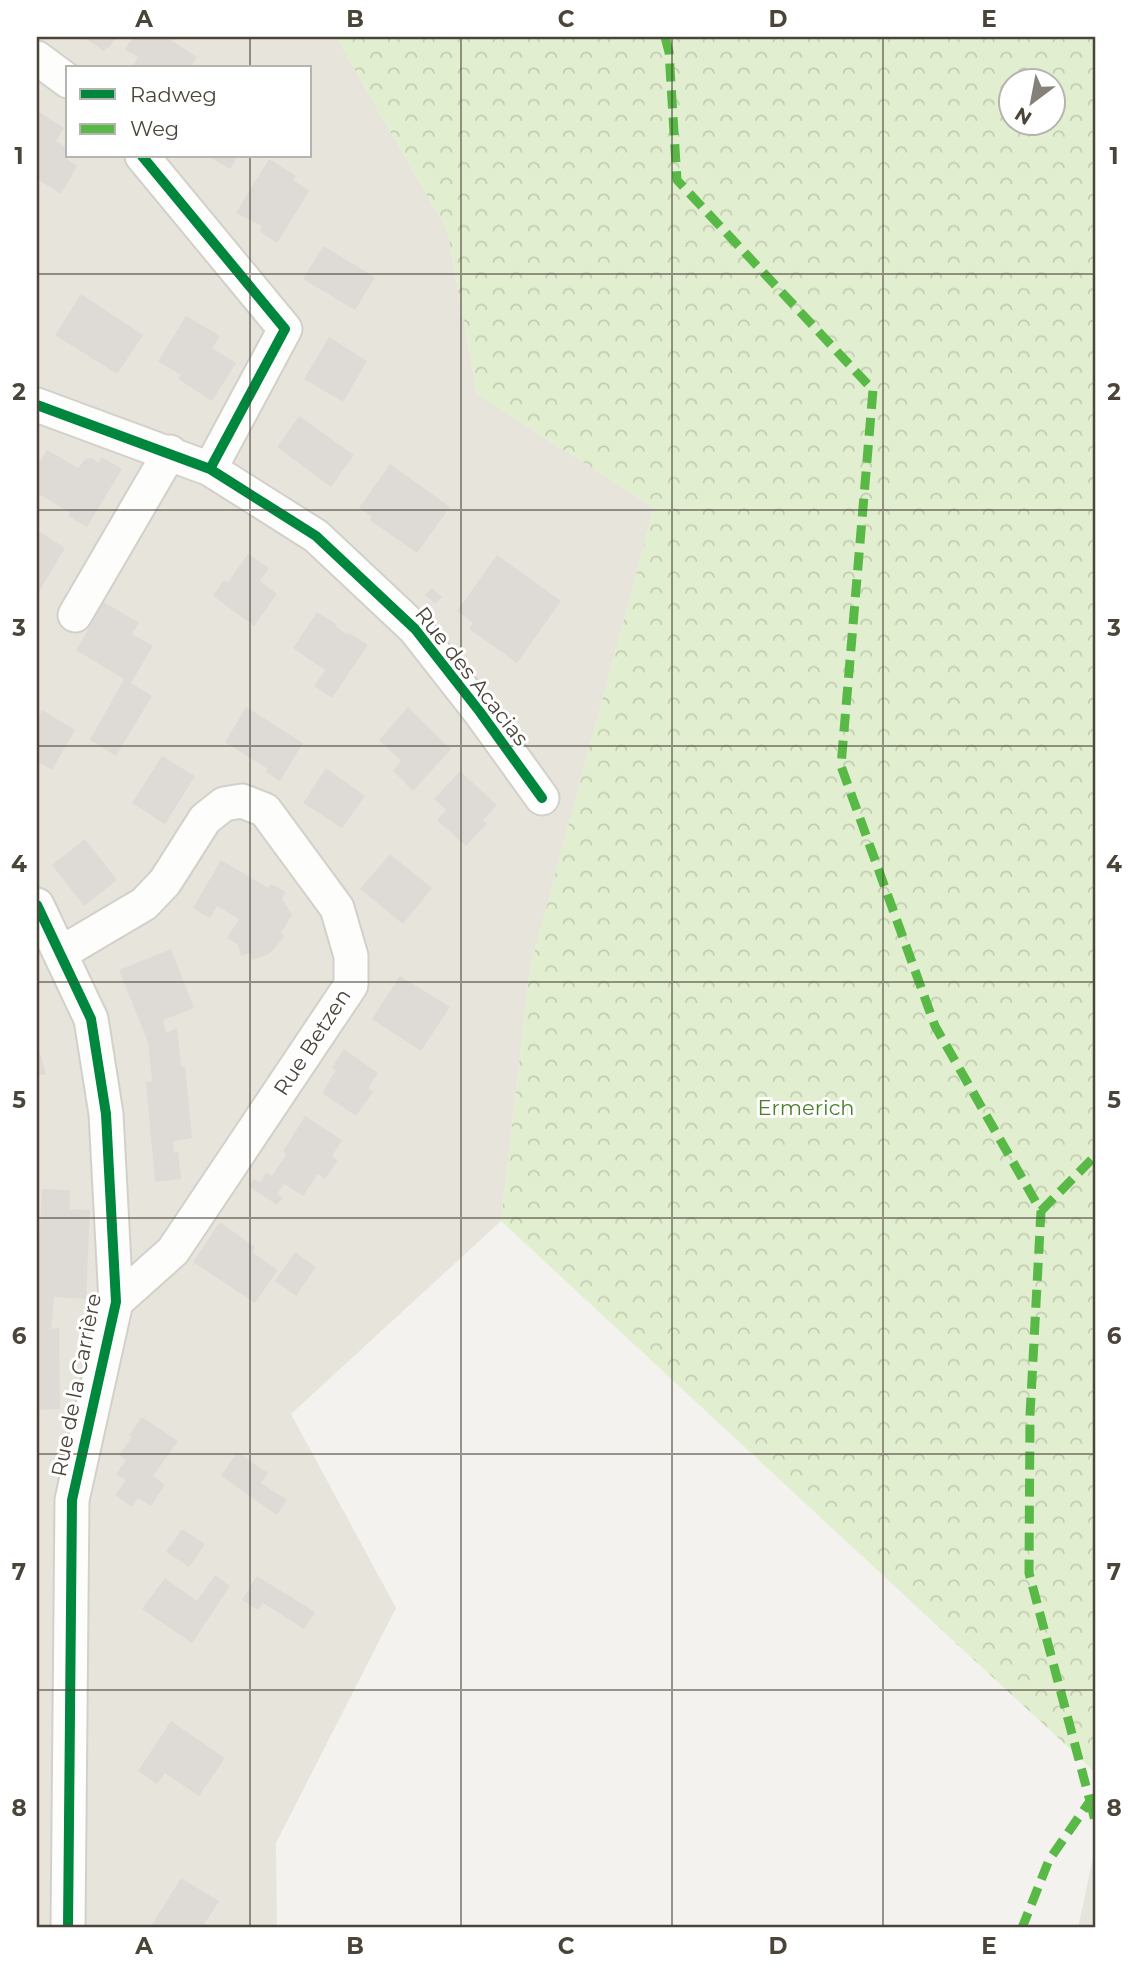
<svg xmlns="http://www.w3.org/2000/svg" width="1133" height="1965" font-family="Montserrat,sans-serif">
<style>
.residential{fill:#e7e4dc;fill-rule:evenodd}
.forest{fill:url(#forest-crowns);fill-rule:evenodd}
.building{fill:#dedbd6}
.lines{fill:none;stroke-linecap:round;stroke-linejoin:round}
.minor-casing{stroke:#d2d0cb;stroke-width:37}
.minor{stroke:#fdfdfc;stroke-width:33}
.quiet{stroke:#58b947;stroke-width:9;stroke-dasharray:18 9;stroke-linecap:butt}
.cycleway-casing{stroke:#fff;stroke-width:15}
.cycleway{stroke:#00873e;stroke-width:10}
.grid{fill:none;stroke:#4b4439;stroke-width:2;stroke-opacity:0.55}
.labels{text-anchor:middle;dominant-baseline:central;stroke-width:6;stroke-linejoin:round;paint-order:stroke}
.street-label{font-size:21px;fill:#4b4439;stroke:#fff}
.park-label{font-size:21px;fill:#4a7f2a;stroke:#fff}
.neatline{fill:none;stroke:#4b4439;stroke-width:2.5}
.grid-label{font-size:23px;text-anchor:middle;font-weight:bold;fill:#4b4439}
</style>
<defs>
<pattern id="forest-crowns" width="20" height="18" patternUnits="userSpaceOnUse" patternTransform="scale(1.75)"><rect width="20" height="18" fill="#e1eecf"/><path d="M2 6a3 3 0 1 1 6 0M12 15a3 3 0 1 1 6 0" fill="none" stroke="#c3cdb2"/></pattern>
</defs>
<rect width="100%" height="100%" fill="#f4f2ee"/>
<!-- residential -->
<path class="residential" d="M37 37H336L447 230 477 394 654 508 530 968 501 1221 291 1414 396 1608 276 1843 277 1928H37ZM68 68H310V156H68Z
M1096 1843V1928H1078Z"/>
<!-- forest -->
<path class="forest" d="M336 37H1096V1773L501 1221 530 968 654 508 477 394 447 230ZM1010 80H1052V122H1010Z"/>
<!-- building -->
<path class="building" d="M83 37H116L109 48 107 47 104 51Z
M133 37H166L197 57 190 68H134L132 67 138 57 125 49Z
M37 111 64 128 56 141 68 148 64 157 77 166 61 194 37 179Z
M207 156H238L230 169Z
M269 159 296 176 293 180 309 191 277 243 259 231 262 226 236 213Z
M323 246 375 277 355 310 303 279Z
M81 294 143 335 117 374 55 335Z
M186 316 220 336 212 348 236 363 212 401 178 379 181 375 158 361Z
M329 337 367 361 343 402 304 379Z
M299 416 354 455 331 487 277 447Z
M47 450 78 468 85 459 92 458 98 463 102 457 122 469 87 527 68 516 70 513 37 493V466Z
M390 464 450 507 417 553 370 520 372 517 359 508Z
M37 530 65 548 37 595Z
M248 554 269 568 260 581 277 594 254 626 213 596 224 580 228 582Z
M497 555 561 601 517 663 469 629 473 623 457 611Z
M432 588 442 597 435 604 425 595Z
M104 602 139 623 132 634 153 646 131 683 152 696 116 756 90 740 124 679 76 650Z
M317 612 336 624 335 626 346 634 349 633 368 645 332 698 314 686 325 670 293 648Z
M246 707 303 743 280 781 266 772 268 769 225 742Z
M408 707 451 749 413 791 393 771 401 761 379 740Z
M42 710 75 730 52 770 37 761V720Z
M162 756 195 776 165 824 132 803Z
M326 768 365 796 342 828 303 803Z
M460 771 497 805 483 820 487 824 466 846 437 820 446 810 434 799Z
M85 839 117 880 84 906 52 865Z
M390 854 432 888 403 924 360 889Z
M221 860 268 888 271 884 286 892 282 898 292 915 281 933 285 936 269 954 252 960 250 953 241 956 238 945 227 938 239 919 217 906 210 918 193 908Z
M171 949 194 1008 163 1020 166 1033 177 1028 181 1067 185 1066 192 1138 173 1141 174 1153 178 1152 181 1179 155 1182 146 1082 152 1081 148 1042 119 970Z
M400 976 450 1007 421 1051 372 1019Z
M344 1049 378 1073 368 1088 373 1092 356 1116 322 1093 336 1070 332 1067Z
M37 1053H40L46 1074 37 1076Z
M305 1116 342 1140 332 1156 338 1160 325 1179 318 1174 303 1196 284 1184 277 1194 283 1198 277 1205 249 1186 254 1179 260 1182 266 1173 272 1176 286 1154 283 1151Z
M42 1189 70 1190V1209L90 1210 86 1299 54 1297 51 1329 59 1328 60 1409 37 1410V1284Z
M220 1222 255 1247 252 1252 278 1270 255 1303 193 1262Z
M295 1252 316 1267 296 1296 275 1281Z
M142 1417 178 1441 153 1476 165 1485 151 1506 138 1498 132 1507 115 1495 126 1480 116 1474 126 1460 119 1455 132 1437 129 1435Z
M237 1452 268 1473 261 1483 287 1500 277 1515 221 1476Z
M182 1529 205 1544 189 1567 166 1552Z
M215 1575 230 1586 192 1643 142 1609 165 1578 197 1601Z
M257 1576 315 1612 304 1629 263 1603 258 1610 242 1600Z
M171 1721 225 1758 199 1796 165 1773 157 1784 138 1771Z
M181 1878 219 1901 202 1928H150Z"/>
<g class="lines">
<defs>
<path id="minor" d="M37 58 68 81
M142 156 285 329 210 469
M37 405 210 469 316 536 415 629 480 712 542 798
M75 615 170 452
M37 905 91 1019 106 1114 116 1302 72 1500 68 1928
M61 953 144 904 165 882 205 819 224 804 242 801 265 810 337 908 351 956V985L173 1251 116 1302"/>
</defs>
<!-- minor casing -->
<use href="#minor" class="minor-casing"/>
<!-- minor -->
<use href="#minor" class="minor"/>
<!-- quiet -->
<path class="quiet" d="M665 37 669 52 677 180 873 390 841 766 935 1026 1041 1211 1030 1415 1029 1573 1090 1801 1049 1860 1022 1928
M1041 1211 1096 1155
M1090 1801 1096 1825"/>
<defs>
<path id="cycleway" d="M142 156 285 329 210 469
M37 405 210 469 316 536 415 629 480 712 542 798
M37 905 91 1019 106 1114 116 1302 72 1500 68 1928"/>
</defs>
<!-- cycleway casing -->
<use href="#cycleway" class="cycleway-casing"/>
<!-- cycleway -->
<use href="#cycleway" class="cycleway"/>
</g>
<!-- grid -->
<path class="grid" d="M250 37V68M461 37V1928M672 37V1928M883 37V1928M250 156V1928M37 274H1096M37 510H1096M37 746H1096M37 982H1096M37 1218H1096M37 1454H1096M37 1690H1096"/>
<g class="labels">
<!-- street labels -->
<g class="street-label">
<text transform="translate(472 676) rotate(52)">Rue des Acacias</text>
<text transform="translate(312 1042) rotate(-57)">Rue Betzen</text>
<text transform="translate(76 1385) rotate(-79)">Rue de la Carrière</text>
</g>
<!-- park labels -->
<g class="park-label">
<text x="806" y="1107">Ermerich</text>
</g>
</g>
<!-- border -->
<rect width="1133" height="1965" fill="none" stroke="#ffffff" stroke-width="77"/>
<!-- legend -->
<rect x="66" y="66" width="245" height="91" fill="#ffffff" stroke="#b7b4b0" stroke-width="2"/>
<rect x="80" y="89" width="35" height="10" fill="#00873e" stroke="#b7b4b0" stroke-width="2"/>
<text x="130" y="102" font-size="21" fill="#4b4439">Radweg</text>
<rect x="80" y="124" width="35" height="10" fill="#58b947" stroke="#b7b4b0" stroke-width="2"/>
<text x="130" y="136" font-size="21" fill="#4b4439">Weg</text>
<!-- north arrow -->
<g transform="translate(1032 102) rotate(212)"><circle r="33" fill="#ffffff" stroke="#b7b4b0" stroke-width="2"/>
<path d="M0-5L12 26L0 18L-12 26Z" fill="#868178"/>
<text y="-10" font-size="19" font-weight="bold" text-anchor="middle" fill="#4b4439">N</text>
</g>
<rect x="38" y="38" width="1056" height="1888" class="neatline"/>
<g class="grid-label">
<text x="144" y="27">A</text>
<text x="355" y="27">B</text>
<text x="566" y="27">C</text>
<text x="778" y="27">D</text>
<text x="989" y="27">E</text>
<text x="19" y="164">1</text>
<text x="1114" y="164">1</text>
<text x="19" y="400">2</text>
<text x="1114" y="400">2</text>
<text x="19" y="636">3</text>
<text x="1114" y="636">3</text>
<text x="19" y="872">4</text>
<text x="1114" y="872">4</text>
<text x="19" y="1108">5</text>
<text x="1114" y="1108">5</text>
<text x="19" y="1344">6</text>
<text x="1114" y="1344">6</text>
<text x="19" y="1580">7</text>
<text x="1114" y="1580">7</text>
<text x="19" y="1816">8</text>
<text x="1114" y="1816">8</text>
<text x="144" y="1954">A</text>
<text x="355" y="1954">B</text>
<text x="566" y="1954">C</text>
<text x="778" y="1954">D</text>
<text x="989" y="1954">E</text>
</g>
</svg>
